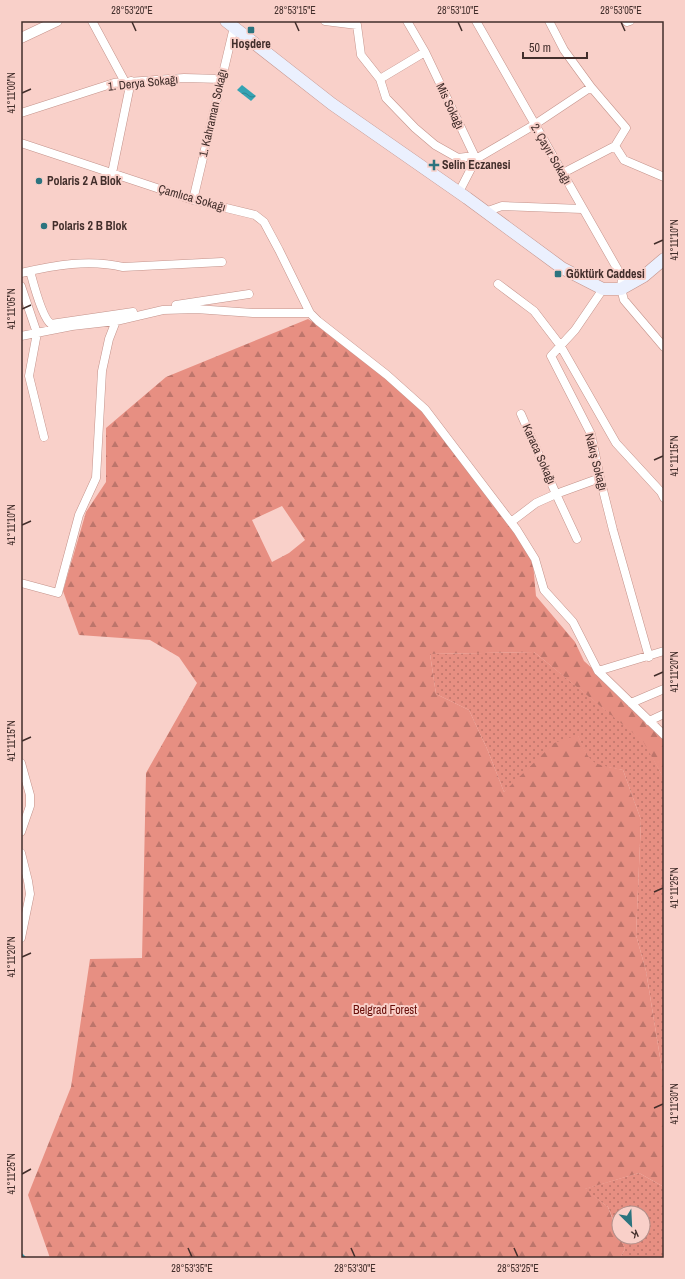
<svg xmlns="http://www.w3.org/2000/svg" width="685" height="1279" font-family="'Archivo Narrow',sans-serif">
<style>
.grass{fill:url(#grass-dots)}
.forest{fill:url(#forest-firs);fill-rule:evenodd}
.water{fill:url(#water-waves)}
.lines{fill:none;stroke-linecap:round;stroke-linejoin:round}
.stream{stroke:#34a3b3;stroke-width:2.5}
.minor-casing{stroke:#c4938b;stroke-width:9}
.tertiary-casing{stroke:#c4938b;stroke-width:11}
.secondary-casing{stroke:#c4938b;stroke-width:13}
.minor{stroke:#fff;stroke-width:8}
.tertiary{stroke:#fff;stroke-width:10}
.secondary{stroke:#ebf0fe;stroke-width:12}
.ticks{fill:none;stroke:#422e2b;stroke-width:1.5}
.poi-dot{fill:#2c747f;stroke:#f9d0c9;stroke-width:1.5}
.labels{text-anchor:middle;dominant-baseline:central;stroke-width:4;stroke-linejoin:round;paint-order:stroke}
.poi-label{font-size:12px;font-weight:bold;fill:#422e2b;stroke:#f9d0c9;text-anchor:start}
.street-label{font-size:12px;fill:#422e2b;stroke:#f9d0c9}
.park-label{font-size:12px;fill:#680e09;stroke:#f9d0c9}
.neatline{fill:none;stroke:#422e2b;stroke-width:1.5}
.ticks-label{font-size:10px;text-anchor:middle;fill:#422e2b}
</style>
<defs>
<pattern id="grass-dots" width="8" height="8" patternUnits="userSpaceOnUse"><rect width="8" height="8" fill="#e78f82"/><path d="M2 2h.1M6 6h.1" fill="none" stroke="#bd756b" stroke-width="1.8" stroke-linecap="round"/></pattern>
<pattern id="forest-firs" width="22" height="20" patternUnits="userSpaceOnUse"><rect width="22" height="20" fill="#e78f82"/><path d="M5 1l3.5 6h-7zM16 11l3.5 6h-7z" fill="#bd756b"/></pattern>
<pattern id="water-waves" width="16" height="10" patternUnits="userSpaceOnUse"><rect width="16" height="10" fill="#34a3b3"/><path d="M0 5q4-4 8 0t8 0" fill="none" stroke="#2e8592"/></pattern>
</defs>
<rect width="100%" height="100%" fill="#f9d0c9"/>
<!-- grass -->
<path class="grass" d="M534 652 644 741 664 779V1082L646 971 636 935 641 820 623 770C591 764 591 767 578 736L504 792 488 751 469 710 436 694 430 654Z
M639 1173 664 1187V1258H620L625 1249 620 1237H643V1213H619V1234L608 1207 584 1189Z"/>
<!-- forest -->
<path class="forest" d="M308 319 364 355 425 414 504 514 533 563 536 596 575 642 584 661 664 733V779L643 741 534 652 430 654 436 694 469 710 488 751 504 792 554 743 578 735C591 766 591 763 623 770L641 820 636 935 646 971 663 1076 664 1187 639 1173 585 1189 608 1207 619 1237H620L625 1249 620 1258H50L28 1195 71 1087 90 959 142 958 146 773 197 683 179 657 150 640 79 635 63 591 86 512 106 482V428L166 377ZM282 506 305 540 289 553 272 562 252 520Z"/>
<!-- water -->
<path class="water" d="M242 85 256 96 251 101 237 90Z"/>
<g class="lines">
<!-- stream -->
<path class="stream" d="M21 1254 25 1258"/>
<defs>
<path id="minor" d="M92 21 125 82
M325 21 357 25 361 55 380 79 386 98 415 128 435 145 458 158 474 156
M407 21 425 52 476 159
M476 21 622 277 621 289 624 300 664 347
M549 21 564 50 591 87 626 128 615 146 563 173
M626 21 627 22 630 21
M380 79 425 52
M21 113 114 83 184 78 222 79
M21 143 193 200 255 215 264 222 279 250 310 313 318 321 387 375 425 409 517 530 535 559 544 590 573 622 598 671 664 735
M615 146 624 160 664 177
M112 173 131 81
M459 192 476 159 534 125 591 87
M193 200 234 27
M485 212 502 206 582 209
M30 271C33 282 42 318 51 324L133 312
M21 273C55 265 89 259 123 267L222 262
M498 284 534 311 560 345 616 443 661 492 664 498
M21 286 37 333 29 376 44 437
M603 289 575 330 551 356 591 434 600 478 613 530 649 657
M176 305 249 294
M21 336 72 326 116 321 163 310 196 309 253 313H310
M511 522 536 503 556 494 521 414
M577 539 556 494 600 478
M21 583 58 593 79 515 96 478 102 371 109 339 116 321
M598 671 664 651
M631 703 664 689
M649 721 664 714
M21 763 30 795V806L21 832
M21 853 28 881 30 894 21 938"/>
<path id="tertiary" d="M21 38 57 21"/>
<path id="secondary" d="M226 21 332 104 467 198 562 268 603 289H621L644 276 664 259"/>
</defs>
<!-- minor casing -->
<use href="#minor" class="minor-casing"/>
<!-- tertiary casing -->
<use href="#tertiary" class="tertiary-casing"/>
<!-- secondary casing -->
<use href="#secondary" class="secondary-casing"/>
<!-- minor -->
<use href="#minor" class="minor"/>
<!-- tertiary -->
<use href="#tertiary" class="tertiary"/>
<!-- secondary -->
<use href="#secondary" class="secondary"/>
</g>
<!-- ticks -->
<path class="ticks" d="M132 22 136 31M295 22 299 31M458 22 462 31M621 22 625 31M22 93 31 89M654 244 663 240M22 309 31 305M654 460 663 456M22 525 31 521M654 676 663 672M22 741 31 737M654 892 663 888M22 957 31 953M654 1108 663 1104M22 1174 31 1169M188 1248 192 1257M351 1248 355 1257M514 1248 518 1257"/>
<!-- markers -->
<g class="poi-dot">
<rect x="247" y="26" width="8" height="8" rx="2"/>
<path d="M432 159h4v4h4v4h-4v4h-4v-4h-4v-4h4z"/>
<circle cx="39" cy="181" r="4"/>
<circle cx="44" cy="226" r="4"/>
<rect x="554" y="270" width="8" height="8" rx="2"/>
</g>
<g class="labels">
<!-- poi labels -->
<g class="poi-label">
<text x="251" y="44" text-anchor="middle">Hoşdere</text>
<text x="442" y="165">Selin Eczanesi</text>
<text x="47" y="181">Polaris 2 A Blok</text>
<text x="52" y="226">Polaris 2 B Blok</text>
<text x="566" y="274">Göktürk Caddesi</text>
</g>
<!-- street labels -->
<g class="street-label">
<text transform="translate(143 83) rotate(-6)">1. Derya Sokağı</text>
<text transform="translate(450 106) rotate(65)">Mis Sokağı</text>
<text transform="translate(213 113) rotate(-77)">1. Kahraman Sokağı</text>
<text transform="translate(551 154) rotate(60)">2. Çayır Sokağı</text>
<text transform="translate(192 198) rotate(16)">Çamlıca Sokağı</text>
<text transform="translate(539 454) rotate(66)">Karaca Sokağı</text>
<text transform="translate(596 462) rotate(76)">Nakış Sokağı</text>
</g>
<!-- park labels -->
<g class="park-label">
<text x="385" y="1010">Belgrad Forest</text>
</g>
</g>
<!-- border -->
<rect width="685" height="1279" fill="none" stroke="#f9d0c9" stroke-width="44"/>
<!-- north arrow -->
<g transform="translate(631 1225) rotate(156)"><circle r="19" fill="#f9d0c9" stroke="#b08f8a"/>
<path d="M0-3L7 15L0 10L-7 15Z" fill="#2c747f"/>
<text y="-6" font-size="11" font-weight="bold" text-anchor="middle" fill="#422e2b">K</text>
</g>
<!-- scale -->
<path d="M523 52v6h64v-6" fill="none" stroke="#422e2b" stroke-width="2"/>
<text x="529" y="52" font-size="12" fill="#422e2b" stroke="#f9d0c9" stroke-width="3" paint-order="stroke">50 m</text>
<rect x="22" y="22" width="641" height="1235" class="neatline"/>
<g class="ticks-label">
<text x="132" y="14">28°53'20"E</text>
<text x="295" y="14">28°53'15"E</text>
<text x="458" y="14">28°53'10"E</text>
<text x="621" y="14">28°53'05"E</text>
<text transform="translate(11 93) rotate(-90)" y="4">41°11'00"N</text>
<text transform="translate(674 240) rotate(-90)" y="4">41°11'10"N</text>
<text transform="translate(11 309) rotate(-90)" y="4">41°11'05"N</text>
<text transform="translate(674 456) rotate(-90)" y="4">41°11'15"N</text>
<text transform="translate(11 525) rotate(-90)" y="4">41°11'10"N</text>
<text transform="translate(674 672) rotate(-90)" y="4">41°11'20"N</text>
<text transform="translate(11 741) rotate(-90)" y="4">41°11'15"N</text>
<text transform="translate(674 888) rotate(-90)" y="4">41°11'25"N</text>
<text transform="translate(11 957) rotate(-90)" y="4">41°11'20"N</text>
<text transform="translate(674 1104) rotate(-90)" y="4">41°11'30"N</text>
<text transform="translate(11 1174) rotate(-90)" y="4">41°11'25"N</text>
<text x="192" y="1272">28°53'35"E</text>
<text x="355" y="1272">28°53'30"E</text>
<text x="518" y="1272">28°53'25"E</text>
</g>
</svg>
